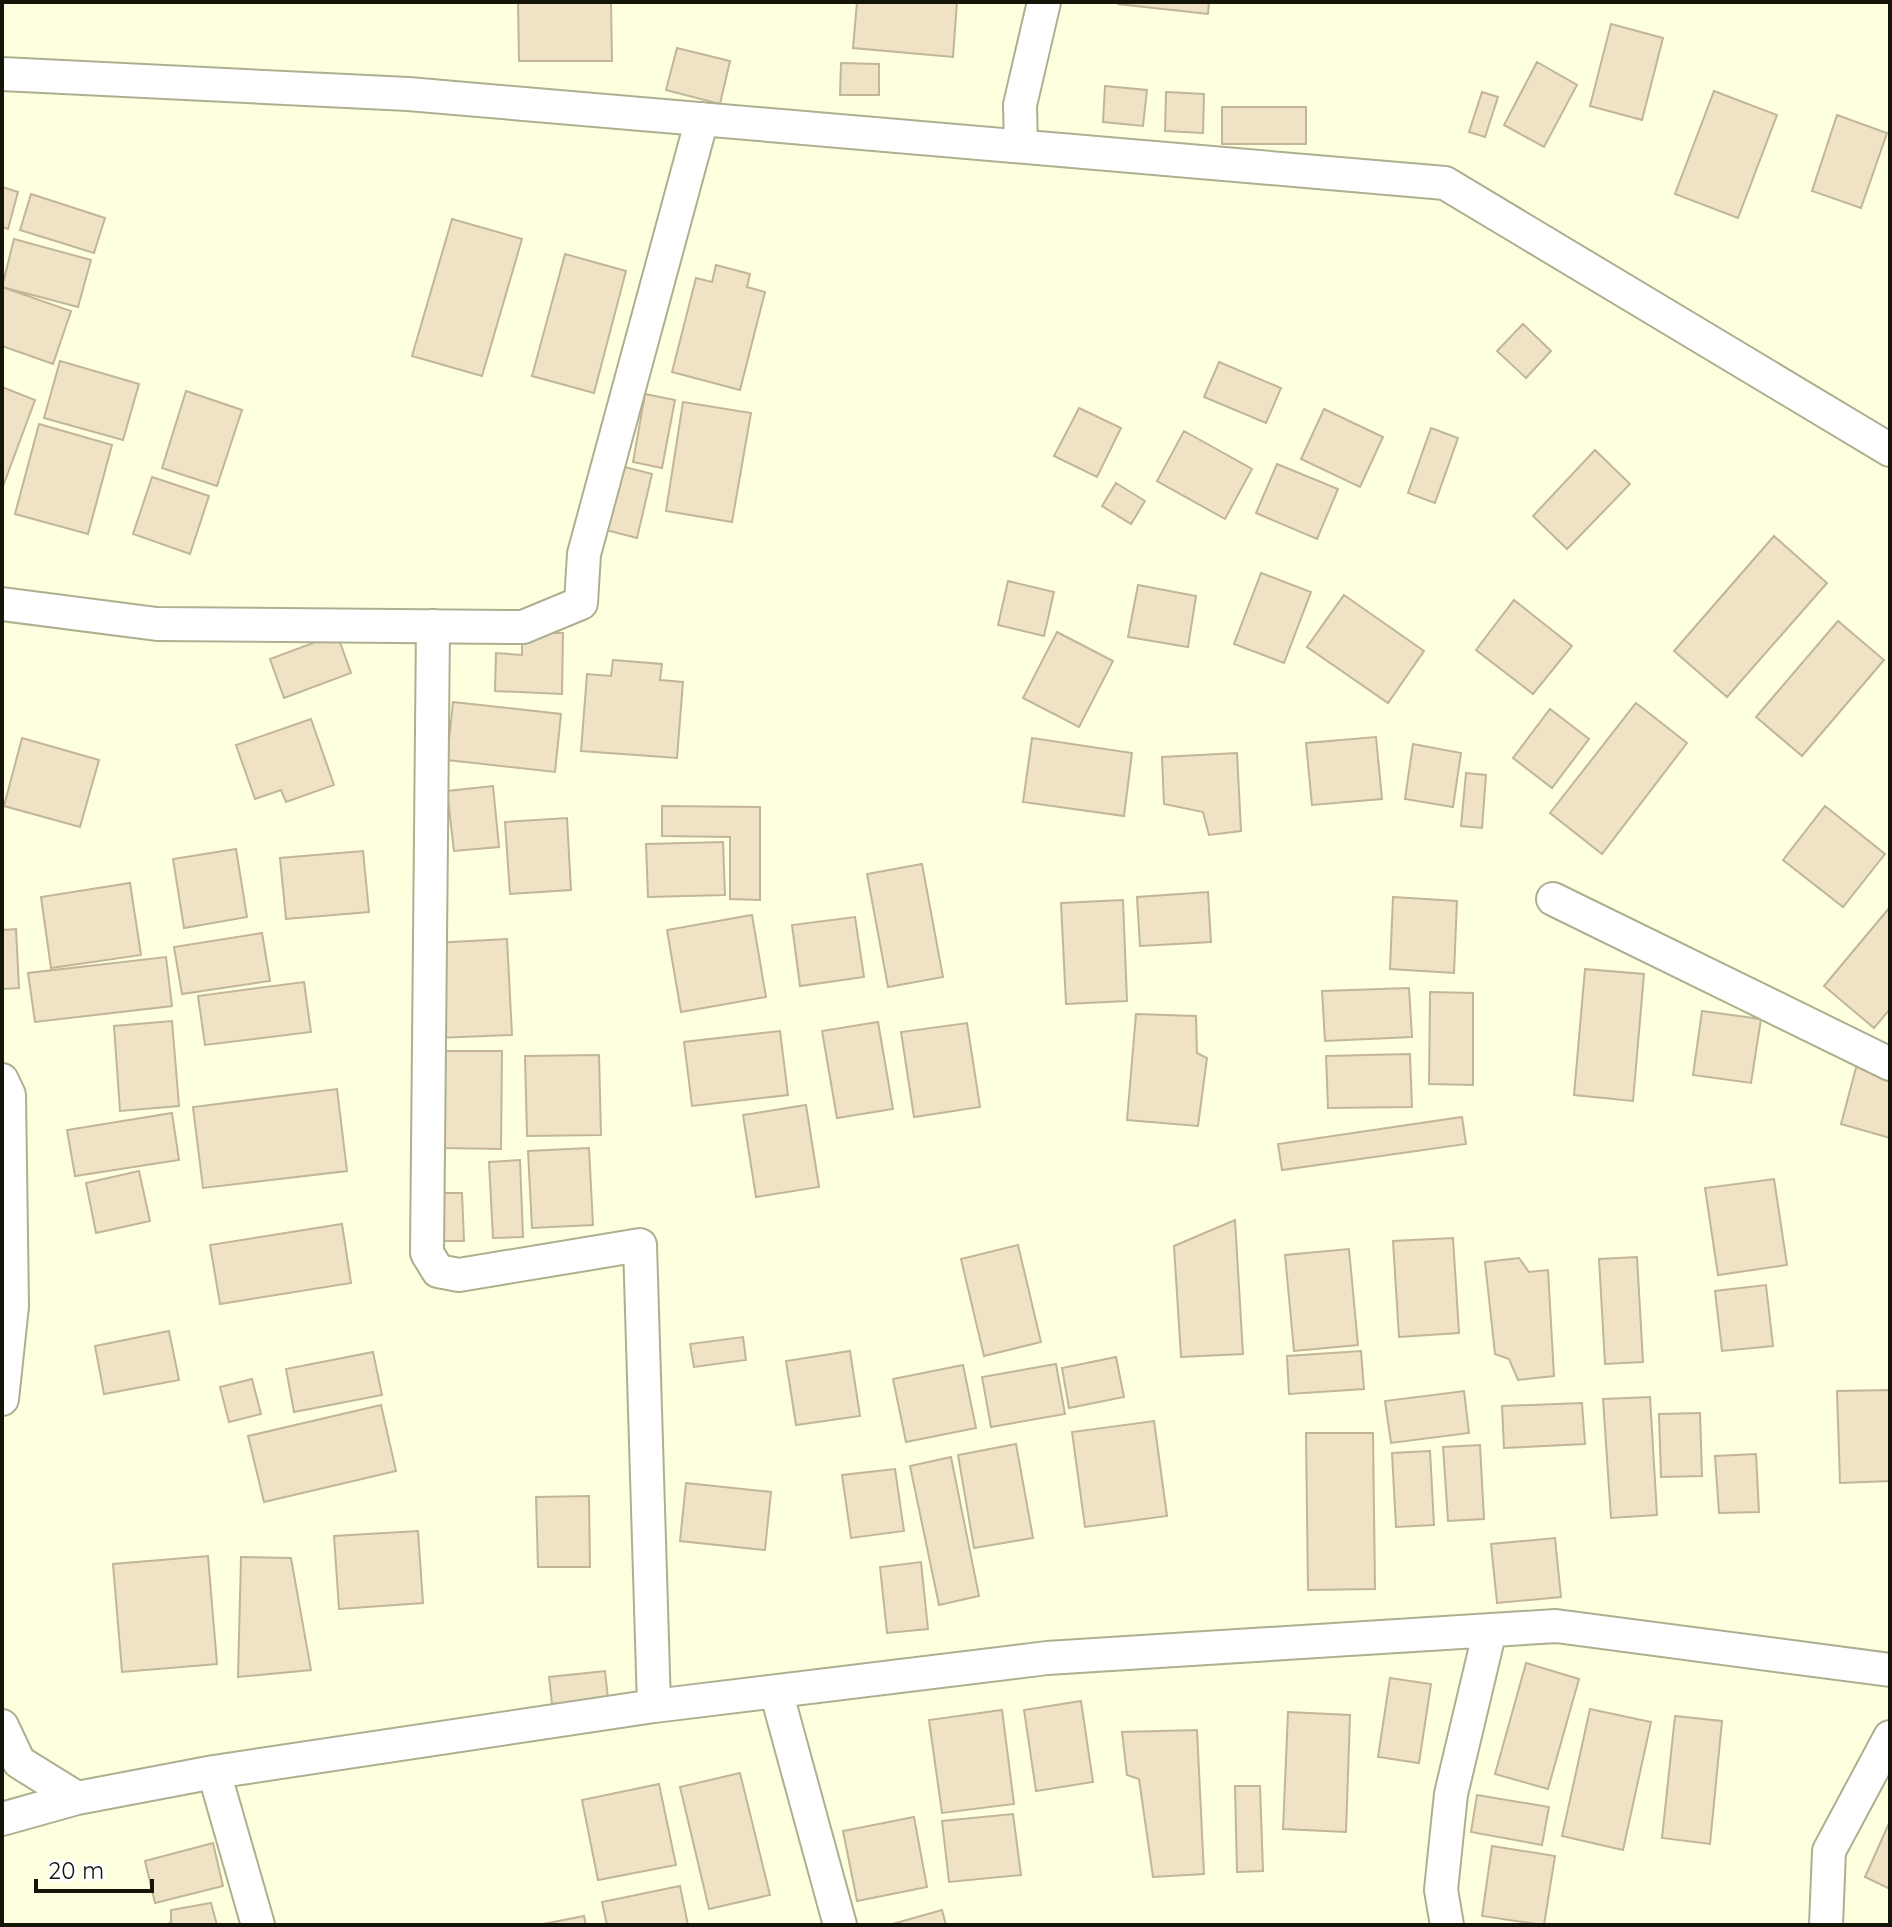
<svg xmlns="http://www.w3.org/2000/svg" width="1892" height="1927" font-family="Quicksand,sans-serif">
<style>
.building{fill:#f0e2c5;stroke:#c3b598;stroke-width:2}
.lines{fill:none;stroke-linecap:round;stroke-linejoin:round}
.minor-casing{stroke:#aeaf91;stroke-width:36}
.minor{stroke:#fff;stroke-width:32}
</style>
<rect width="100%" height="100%" fill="#fdffdf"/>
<!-- building -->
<path class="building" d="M518 2H611L612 61H519Z
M857 2H957L953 57 853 48Z
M1118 2H1209L1208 14 1118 4Z
M1611 24 1663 38 1642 120 1590 106Z
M677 48 730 61 720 104 666 90Z
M1537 62 1577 85 1544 147 1504 125Z
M841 63 879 64V95H840Z
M1105 86 1147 90 1143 126 1103 122Z
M1714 91 1777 115 1738 218 1675 194Z
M1166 92 1204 94 1203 133 1165 131Z
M1482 92 1498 97 1485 137 1469 132Z
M1222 107H1306V144H1222Z
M1837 115 1887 133 1861 208 1812 191Z
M2 187 18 192 8 229 2 227Z
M31 194 105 218 94 253 20 230Z
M452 219 522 239 482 376 412 356Z
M14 239 91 260 78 307 2 287Z
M565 254 626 271 594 393 532 376Z
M716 265 750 274 747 287 765 292 740 390 672 372 696 278 712 282Z
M2 287 71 311 53 364 2 346Z
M1523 324 1551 351 1526 378 1497 351Z
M60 361 139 384 123 440 44 418Z
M1219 362 1281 388 1266 423 1204 397Z
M2 387 35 400 2 489Z
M186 391 242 410 217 486 162 468Z
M645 394 675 400 662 468 633 462Z
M683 402 751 413 732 522 666 511Z
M1079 408 1121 428 1097 477 1054 456Z
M1324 409 1383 437 1360 487 1301 459Z
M39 424 112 445 88 534 15 514Z
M1431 428 1458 438 1435 503 1408 493Z
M1184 431 1252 469 1225 519 1157 481Z
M1595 450 1630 484 1567 549 1533 516Z
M1277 464 1338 489 1317 539 1256 513Z
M617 465 652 474 637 538 602 529Z
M152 477 209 496 190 554 133 534Z
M1116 483 1145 501 1131 524 1102 506Z
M1774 536 1827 583 1727 697 1674 651Z
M1261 573 1311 592 1284 663 1234 644Z
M1008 581 1054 592 1044 636 998 625Z
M1138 585 1196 596 1188 647 1128 637Z
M1344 595 1424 651 1388 703 1307 647Z
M1514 600 1572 646 1533 694 1476 650Z
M1838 621 1884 660 1802 756 1756 717Z
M522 632 563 633 562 694 495 691 496 653 522 655Z
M1057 632 1113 661 1079 727 1023 698Z
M337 634 351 673 284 698 270 659Z
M613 660 662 664 660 680 683 682 677 758 581 751 587 674 611 676Z
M453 702 561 714 555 772 447 760Z
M1636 703 1687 743 1602 854 1550 813Z
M1550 709 1589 739 1552 788 1513 758Z
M311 719 334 785 286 802 281 790 255 799 236 745Z
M1376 737 1382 799 1312 805 1306 743Z
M22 738 99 760 80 827 4 806Z
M1032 738 1132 753 1124 816 1023 802Z
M1413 744 1461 753 1453 807 1405 799Z
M1237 753 1241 831 1209 835 1203 812 1164 804 1162 757Z
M1466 773 1486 775 1482 828 1461 826Z
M493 786 499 847 454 851 447 791Z
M662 806 760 807V900L730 899V837L662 836Z
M1825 806 1885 854 1843 907 1783 860Z
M567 818 571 890 510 894 505 822Z
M723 842 725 895 648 897 646 844Z
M236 849 247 917 184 928 173 859Z
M363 851 369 912 286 919 280 858Z
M922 864 943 977 888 987 867 874Z
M130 883 141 955 51 968 41 897Z
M1208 892 1211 942 1140 946 1137 897Z
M1393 897 1457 901 1454 973 1390 969Z
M1123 900 1127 1001 1066 1004 1061 903Z
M1890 907V1009L1874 1028 1824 986Z
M752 915 766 997 681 1012 667 930Z
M855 917 864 977 800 986 792 925Z
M16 929 19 988 2 989V930Z
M262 933 270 981 182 994 174 947Z
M507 939 512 1035 438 1038 433 943Z
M166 957 172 1006 35 1022 28 973Z
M1585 969 1644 974 1633 1101 1574 1095Z
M304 982 311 1032 205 1045 198 996Z
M1409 988 1412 1037 1325 1041 1322 991Z
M1430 992 1473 993V1085L1429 1084Z
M1702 1011 1761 1019 1751 1083 1693 1075Z
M1136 1014 1196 1016 1197 1053 1207 1058 1198 1126 1127 1120Z
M172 1021 179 1106 120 1111 114 1026Z
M878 1022 893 1109 837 1118 822 1031Z
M967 1023 980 1107 914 1117 901 1032Z
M780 1031 788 1095 692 1106 684 1042Z
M443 1051H502L501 1149 442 1148Z
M1410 1054 1412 1107 1328 1108 1326 1056Z
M599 1055 601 1135 527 1136 525 1056Z
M1857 1064 1890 1073V1138L1841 1124Z
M337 1089 347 1171 203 1188 193 1107Z
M806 1105 819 1187 756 1197 743 1115Z
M172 1113 179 1160 75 1176 67 1130Z
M1462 1117 1466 1144 1282 1170 1278 1144Z
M589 1148 593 1225 532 1228 528 1151Z
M520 1160 523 1237 493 1238 489 1162Z
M139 1171 150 1221 96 1233 86 1183Z
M1774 1179 1787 1265 1718 1275 1705 1188Z
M434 1193H462L464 1241H434Z
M1235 1220 1243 1354 1181 1357 1174 1246Z
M342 1224 351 1283 220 1304 210 1245Z
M1453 1238 1459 1333 1399 1337 1393 1241Z
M1018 1245 1041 1342 984 1356 961 1259Z
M1349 1249 1358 1345 1294 1351 1285 1255Z
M1637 1257 1643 1362 1605 1364 1599 1259Z
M1519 1258 1529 1272 1548 1270 1554 1376 1518 1380 1509 1359 1495 1354 1485 1262Z
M1766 1285 1773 1346 1722 1351 1715 1291Z
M169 1331 179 1380 104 1394 95 1346Z
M743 1337 746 1360 694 1367 690 1344Z
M850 1351 860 1416 796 1425 786 1361Z
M1361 1351 1364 1389 1289 1394 1287 1356Z
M373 1352 382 1395 294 1412 286 1369Z
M1116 1357 1124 1397 1069 1408 1062 1368Z
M1056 1364 1065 1414 991 1427 982 1377Z
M963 1365 976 1428 906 1442 893 1379Z
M252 1379 261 1414 229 1422 220 1387Z
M1890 1390V1481L1840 1483 1837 1391Z
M1464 1391 1469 1433 1391 1443 1385 1401Z
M1650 1397 1657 1515 1611 1518 1603 1399Z
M1582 1403 1585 1444 1504 1448 1502 1406Z
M381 1405 396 1471 264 1502 248 1436Z
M1700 1413 1702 1476 1661 1477 1659 1414Z
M1154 1421 1167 1516 1085 1527 1072 1432Z
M1306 1433H1373L1375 1589 1308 1590Z
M1016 1444 1033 1538 974 1548 958 1455Z
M1480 1445 1484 1519 1448 1521 1443 1447Z
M1430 1451 1434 1525 1396 1527 1392 1453Z
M1756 1454 1759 1512 1719 1513 1715 1456Z
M951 1457 979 1596 939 1605 910 1466Z
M895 1469 904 1531 851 1538 842 1475Z
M686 1483 771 1492 765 1550 680 1541Z
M589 1496 590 1567H538L536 1497Z
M418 1531 423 1603 339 1609 334 1536Z
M1555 1538 1561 1597 1497 1603 1491 1544Z
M208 1556 217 1664 122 1672 113 1564Z
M241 1557 291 1558 311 1670 238 1677Z
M921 1562 928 1629 887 1633 880 1567Z
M1526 1663 1579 1679 1548 1789 1495 1774Z
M605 1671 608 1698 552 1704 549 1677Z
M1390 1678 1431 1684 1419 1763 1378 1757Z
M1081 1701 1093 1782 1036 1791 1024 1710Z
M1590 1709 1651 1722 1623 1850 1562 1836Z
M1002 1710 1014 1804 942 1813 929 1720Z
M1288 1712 1350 1715 1346 1832 1283 1829Z
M1675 1716 1722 1721 1710 1844 1662 1838Z
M1197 1730 1204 1874 1153 1877 1139 1779 1127 1775 1122 1732Z
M740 1773 770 1895 709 1909 680 1787Z
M659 1784 676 1865 598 1880 582 1800Z
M1235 1786H1260L1263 1871 1237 1872Z
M1477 1795 1549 1807 1542 1845 1471 1832Z
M1013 1814 1021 1875 949 1882 942 1821Z
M914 1817 927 1887 857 1901 843 1831Z
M1890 1821V1889L1865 1877Z
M213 1843 223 1886 155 1903 145 1861Z
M1492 1846 1555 1856 1544 1925 1482 1916Z
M680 1886 688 1925H607L602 1902Z
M211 1903 217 1925H166L171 1922V1910Z
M942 1910 946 1925H889Z
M584 1916 586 1925H538Z"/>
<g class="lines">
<defs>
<path id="minor" d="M2 74 408 94 1445 183 1890 450
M1021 146 1020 105 1044 2
M2 604 157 624 523 627 581 603 584 554 702 119
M433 626 427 1253 438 1271 459 1275 640 1245 654 1706
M1553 899 1890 1064
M2 1080 9 1095 12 1306 2 1399
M776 1691 840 1925
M2 1726 19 1762 77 1798
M214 1772 258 1925
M2 1819 77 1798 214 1772 654 1706 1047 1658 1556 1626 1890 1670
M1447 1925 1441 1890 1451 1794 1490 1630
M1826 1925 1829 1851 1890 1737"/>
</defs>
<!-- minor casing -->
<use href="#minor" class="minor-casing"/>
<!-- minor -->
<use href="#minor" class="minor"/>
</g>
<!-- border -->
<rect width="1892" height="1927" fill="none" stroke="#141409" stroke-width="8"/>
<!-- scale -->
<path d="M36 1879v12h116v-12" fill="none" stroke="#141409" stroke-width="4"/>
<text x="48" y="1879" font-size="24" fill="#141409" stroke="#ffffff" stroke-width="6" paint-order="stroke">20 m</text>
</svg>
